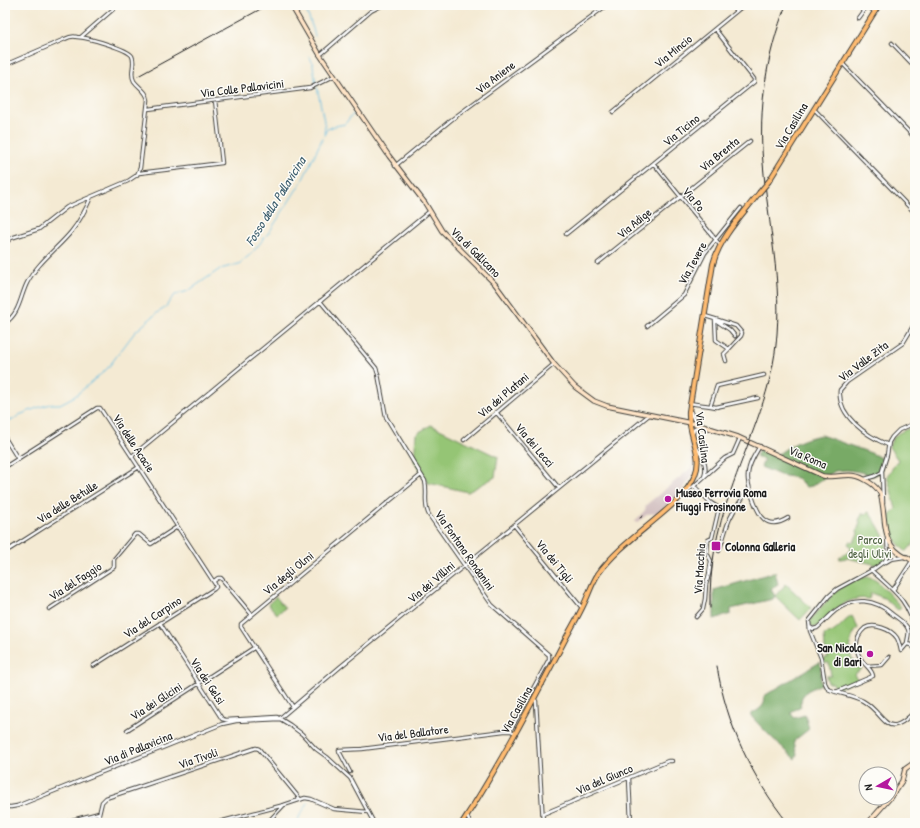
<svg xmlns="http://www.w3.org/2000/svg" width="920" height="828" font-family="'Patrick Hand',sans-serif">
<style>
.industrial{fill:#d2bfc0}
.green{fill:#95c575;stroke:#587048}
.forest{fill:#78aa66;stroke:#4a6341}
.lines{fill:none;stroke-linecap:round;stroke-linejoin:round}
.stream{stroke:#66bde3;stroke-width:1}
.street-tunnel{stroke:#c9c1ae;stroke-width:2.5;stroke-dasharray:2.5 1;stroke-linecap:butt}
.street-casing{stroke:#3c3b37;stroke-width:4.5}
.secondary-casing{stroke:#3c3b37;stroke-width:5.5}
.primary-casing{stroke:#3c3b37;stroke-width:6}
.street{stroke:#fff;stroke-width:2.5}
.secondary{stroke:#ffe4c6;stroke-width:3.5}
.primary{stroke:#febb71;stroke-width:4}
.rail{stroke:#1c1c1c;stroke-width:1}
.primary-bridge-casing{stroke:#3c3b37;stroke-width:6;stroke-linecap:butt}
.primary-bridge{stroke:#febb71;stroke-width:4}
.poi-dot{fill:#b5179e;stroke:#fdfcf7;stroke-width:1.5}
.labels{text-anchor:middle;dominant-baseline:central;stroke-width:3;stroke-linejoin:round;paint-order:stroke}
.street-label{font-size:12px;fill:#1c1c1c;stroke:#fdfcf7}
.poi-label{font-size:12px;font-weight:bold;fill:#1c1c1c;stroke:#fdfcf7;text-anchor:start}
.park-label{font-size:12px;fill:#4c6040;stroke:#fdfcf7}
.water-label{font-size:13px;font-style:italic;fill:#3a5c6c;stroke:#fdfcf7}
</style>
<rect width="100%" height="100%" fill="#fdfcf7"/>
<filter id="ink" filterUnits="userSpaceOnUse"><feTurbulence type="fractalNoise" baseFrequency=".025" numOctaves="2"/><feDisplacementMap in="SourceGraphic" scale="8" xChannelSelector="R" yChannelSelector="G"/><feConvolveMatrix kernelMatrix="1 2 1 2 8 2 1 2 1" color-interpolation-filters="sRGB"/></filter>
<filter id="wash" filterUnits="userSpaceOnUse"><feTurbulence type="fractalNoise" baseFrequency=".012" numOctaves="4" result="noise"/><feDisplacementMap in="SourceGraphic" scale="16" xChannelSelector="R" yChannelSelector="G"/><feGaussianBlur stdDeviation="0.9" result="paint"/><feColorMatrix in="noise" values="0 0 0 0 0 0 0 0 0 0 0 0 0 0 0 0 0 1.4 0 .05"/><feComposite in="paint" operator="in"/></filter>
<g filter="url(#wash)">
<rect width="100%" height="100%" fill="#f4ead3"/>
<!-- industrial -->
<path class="industrial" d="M689 442H691L695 463 693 472 689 481 679 495 658 513 648 514 636 523 635 521 645 510 646 505 691 468 692 464Z"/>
<!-- green -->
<path class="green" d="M431 425 498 457 495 477 468 492 428 483 414 461 416 434Z
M915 426V542L906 552 891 536 887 521 891 514 896 509 887 476 898 460 889 447C894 432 901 432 915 426Z
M869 512C878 526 891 542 885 560L878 565 847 558 840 559 839 558 850 551 851 548 848 543 850 541 854 542 858 533 857 531 860 523 859 520 863 513 865 514Z
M870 577 878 582 901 607 898 610 884 598 871 593 869 599C845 595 832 614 816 627H814L810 625V622L812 618C828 600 844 577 870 577Z
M786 584 811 608 800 620 775 596Z
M276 597 285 608 277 614 268 604Z
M852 616 858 628C850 637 848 648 852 660L855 661 853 663 858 668 860 667 862 668 854 675 859 680 836 689 833 683H828L826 676H831L829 663H824L823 659 828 657 826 649H825L824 635C838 633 841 622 852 616Z"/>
<!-- forest -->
<path class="forest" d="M821 435 871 453 883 459 880 463 882 468 878 474 872 476 860 472 847 470 835 471 812 486 806 487 797 478 780 475 761 467 764 460 756 456 760 448 776 456C789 445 805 438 821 435Z
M775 572 778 584 771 589 775 596 773 599 731 609V614L714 619V590Z
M820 662C822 672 820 676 821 684L807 691 802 697 801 702 800 704 801 706 791 712 794 718 805 715 809 729 794 741 797 755 795 759 768 734 750 715 751 714C758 710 767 706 764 696Z"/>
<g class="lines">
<!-- stream -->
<path class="stream" d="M305 5C307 16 313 25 315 36
M310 57 313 65 316 84
M317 87 325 126 324 133
M5 421 13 420 19 415 37 408 50 404H60L75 396 107 369 135 332 157 313 165 308 171 299 175 295 188 291 220 269 239 264 252 253 270 231 302 181 327 129 335 126 345 124 351 116 356 113
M298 823 299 817 308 803"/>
</g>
</g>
<g filter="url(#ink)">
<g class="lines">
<!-- street-tunnel -->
<path class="street-tunnel" d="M722 509 728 510"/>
<defs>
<path id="street" d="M872 9 874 5
M858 18 866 7 870 8 875 12
M81 37 118 5
M892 43 915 67
M320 55 371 11 383 5
M842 63 915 138
M5 65 65 39C69 37 73 36 77 37 86 37 128 49 132 56 136 64 129 73 134 81 139 88 147 91 148 100L140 168 137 175 128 181 67 207 39 229 11 238 7 242 5 247
M148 109 310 88 334 76
M814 109 915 213
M613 112 744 5
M654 164 720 245
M395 166 451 120 607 5
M139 173 222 163 215 100
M566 234 754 82V79L715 29
M598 263 750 141
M320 301 376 368 378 374 386 417 425 481C428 493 423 504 429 515L492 605 549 655V659L510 731
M705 316 715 319 716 340 729 349 741 336 742 333 736 326 715 319
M715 320 730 330 735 336
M5 323C20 313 20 297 27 283 37 263 58 248 71 232 80 221 86 209 91 197
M647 326 684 295 705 253 741 208
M726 361 724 354 729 349
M690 403C699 405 708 405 716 407L758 398
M711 404 717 386 764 375
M496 412 559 488
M691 412 693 418 696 423
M693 433 695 428 700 426
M5 438 18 459
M464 440 554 364
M888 445C867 436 837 416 840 390L847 382 903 343 915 323
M760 446C755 454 748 465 748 475 747 482 750 489 752 496 758 514 766 532 788 518
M697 448C703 457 708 466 704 477
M132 456 430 211
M5 467 97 408H100L215 584 216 587 214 589 93 666
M865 479 875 476 882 472
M694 486 711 503 719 508 712 538 708 540 707 553 711 561 709 574 706 585 705 599 703 609 696 617
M687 491 694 486 725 458 733 454 740 438
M883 503 882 471 887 455 889 442 892 437 899 430 915 423
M514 525 582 608
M887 537 888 554 885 561 874 569 837 589 829 596 809 621 810 631 821 658 825 683 828 689C839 694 853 695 863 701 887 715 885 742 915 711
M5 548 7 550 10 549 139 467
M719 551C726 532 727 518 740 502 743 497 746 493 750 490
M886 562 891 559 904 557
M871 570C894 591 909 600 915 632
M214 581 218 578H221L252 615
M893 590 912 561
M49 609 114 567V559L135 534H139L151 544 177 527
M160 623 222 719 226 720 277 717 290 725 302 734 316 749 327 757 350 778 374 823
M810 627 813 629 817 628C823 623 829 616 835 611 854 596 875 599 892 614 897 618 906 623 908 629 910 633 907 639 907 644
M907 644 911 645 915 649
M901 651 907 644
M867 666 882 665 889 657
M836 692 873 676C872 670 867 667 864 663 854 652 854 637 865 628 874 623 891 629 897 638 899 642 900 646 901 651
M534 699 536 701 543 823
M293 707 241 627V624L421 475
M280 718 340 667 649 415
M127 730 255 647
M350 772 339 751V750L362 749 504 731H511L515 733
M629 778 631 823
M5 807H11L17 806 222 724 236 721 280 719
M543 814 668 761H672
M467 816 470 823
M61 823 99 813
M97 823 102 802 106 798 256 748 259 749 300 799
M215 823 284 805 305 798 311 799 334 809 368 812
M267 823 283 806"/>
<path id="secondary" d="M291 5 320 55 389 156 425 203 442 231 495 284 554 364 575 387 594 401 607 406 696 424 738 437 823 476C842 479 850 469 869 482 874 485 877 488 880 493 888 519 878 544 907 558
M907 557 915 563
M890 798 902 781 905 769 915 762
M868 823 890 798"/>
<path id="primary" d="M769 181 879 5
M462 823C501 763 534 699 567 636 573 625 579 615 584 604 589 594 592 583 598 574 614 552 637 535 657 518 672 505 687 494 695 475 704 454 687 434 689 411L713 264C720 237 743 214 759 193"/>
</defs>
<!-- street casing -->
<use href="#street" class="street-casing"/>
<!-- secondary casing -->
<use href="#secondary" class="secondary-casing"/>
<!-- primary casing -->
<use href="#primary" class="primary-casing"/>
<!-- street -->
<use href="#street" class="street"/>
<!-- secondary -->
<use href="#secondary" class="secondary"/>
<!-- primary -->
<use href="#primary" class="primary"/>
<!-- rail -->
<path class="rail" d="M138 76 268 5
M640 518 643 516
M710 608C709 569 717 529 730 493 747 443 770 397 776 345 783 281 768 226 763 163 758 110 766 55 786 5
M717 666C726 724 752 778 788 823"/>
<defs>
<path id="primary-bridge" d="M759 193 769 181"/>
</defs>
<!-- primary-bridge casing -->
<use href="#primary-bridge" class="primary-bridge-casing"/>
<!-- primary-bridge -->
<use href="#primary-bridge" class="primary-bridge"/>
</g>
</g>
<!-- markers -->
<g class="poi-dot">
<circle cx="668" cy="499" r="4"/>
<rect x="711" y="541" width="10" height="10" rx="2"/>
<circle cx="870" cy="654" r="4"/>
</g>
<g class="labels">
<!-- street labels -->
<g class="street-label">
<text transform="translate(673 51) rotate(-39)">Via Mincio</text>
<text transform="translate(495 77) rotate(-37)">Via Aniene</text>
<text transform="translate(242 88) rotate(-7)">Via Colle Pallavicini</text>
<text transform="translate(791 126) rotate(-59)">Via Casilina</text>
<text transform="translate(681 130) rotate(-39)">Via Ticino</text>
<text transform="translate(719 154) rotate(-39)">Via Brenta</text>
<text transform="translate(694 199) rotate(51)">Via Po</text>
<text transform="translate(634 223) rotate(-39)">Via Adige</text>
<text transform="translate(476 252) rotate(45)">Via di Gallicano</text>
<text transform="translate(692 263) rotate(-61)">Via Tevere</text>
<text transform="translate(863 361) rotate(-37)">Via Valle Zita</text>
<text transform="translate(503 395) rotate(-40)">Via dei Platani</text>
<text transform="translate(703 437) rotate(83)">Via Casilina</text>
<text transform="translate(134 443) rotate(57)">Via delle Acacie</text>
<text transform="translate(535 445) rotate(50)">Via dei Lecci</text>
<text transform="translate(808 457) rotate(23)">Via Roma</text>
<text transform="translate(67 502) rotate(-32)">Via delle Betulle</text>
<text transform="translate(465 550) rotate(55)">Via Fontana Rondanini</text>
<text transform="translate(555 561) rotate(51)">Via dei Tigli</text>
<text transform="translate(699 569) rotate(-86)">Via Macchia</text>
<text transform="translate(288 573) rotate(-39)">Via degli Olmi</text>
<text transform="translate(75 581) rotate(-33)">Via del Faggio</text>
<text transform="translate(431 582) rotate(-40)">Via dei Villini</text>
<text transform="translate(152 617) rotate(-33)">Via del Carpino</text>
<text transform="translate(208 681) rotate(57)">Via dei Gelsi</text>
<text transform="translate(156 701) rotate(-33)">Via dei Glicini</text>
<text transform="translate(516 710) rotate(-61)">Via Casilina</text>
<text transform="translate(413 733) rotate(-7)">Via del Ballatore</text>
<text transform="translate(138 748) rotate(-22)">Via di Pallavicina</text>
<text transform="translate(198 758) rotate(-19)">Via Tivoli</text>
<text transform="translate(604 779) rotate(-23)">Via del Giunco</text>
</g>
<!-- poi labels -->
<g class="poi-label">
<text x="676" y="492">Museo Ferrovia Roma<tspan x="676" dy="14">Fiuggi Frosinone</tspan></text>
<text x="725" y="546">Colonna Galleria</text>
<text x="862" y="647" text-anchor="end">San Nicola<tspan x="862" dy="14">di Bari</tspan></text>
</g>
<!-- park labels -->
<g class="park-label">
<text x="870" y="539">Parco<tspan x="870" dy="14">degli Ulivi</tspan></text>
</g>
<!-- water labels -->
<g class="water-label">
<text transform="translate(275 201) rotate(-58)">Fosso della Pallavicina</text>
</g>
</g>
<!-- margin -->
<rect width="920" height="828" fill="none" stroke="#fdfcf7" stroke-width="20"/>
<!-- north arrow -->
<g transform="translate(878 786) rotate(261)"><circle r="19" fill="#fdfcf7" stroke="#a3a29f"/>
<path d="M0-3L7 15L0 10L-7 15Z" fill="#b5179e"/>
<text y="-6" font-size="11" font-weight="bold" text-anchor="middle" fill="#1c1c1c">N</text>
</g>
</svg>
